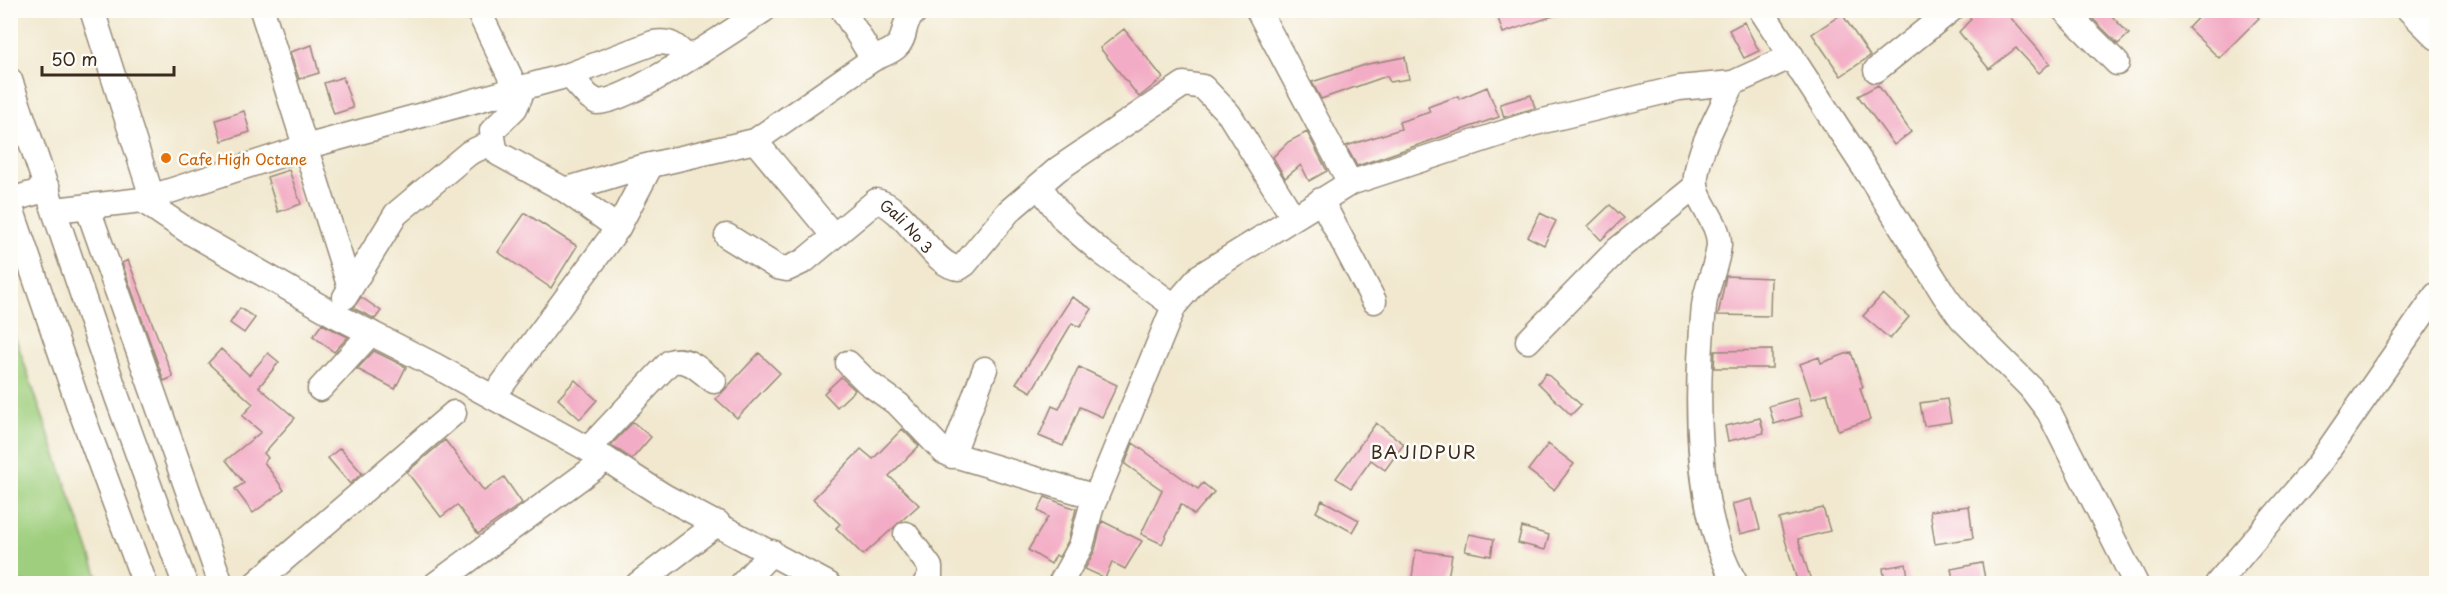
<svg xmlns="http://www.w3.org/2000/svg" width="2447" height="594" font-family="'Playpen Sans',sans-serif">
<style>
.green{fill:#9fcf7e;stroke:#6d7c4e;stroke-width:1.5}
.building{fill:#f3acc5}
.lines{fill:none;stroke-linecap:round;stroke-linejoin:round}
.minor-casing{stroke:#968976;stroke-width:27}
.minor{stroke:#fff;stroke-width:24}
.food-dot{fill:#e8710a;stroke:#fdfcf7;stroke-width:2}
.labels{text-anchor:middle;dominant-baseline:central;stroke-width:5;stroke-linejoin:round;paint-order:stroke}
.food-label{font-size:15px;fill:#c56008;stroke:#fdfcf7;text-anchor:start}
.street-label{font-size:15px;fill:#3b2a1e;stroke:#fdfcf7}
.quarter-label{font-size:18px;letter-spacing:1.5px;fill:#3b2a1e;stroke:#fdfcf7}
</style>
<rect width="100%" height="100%" fill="#fdfcf7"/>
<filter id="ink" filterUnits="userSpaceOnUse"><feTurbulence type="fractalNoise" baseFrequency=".0167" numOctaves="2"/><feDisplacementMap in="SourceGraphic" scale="12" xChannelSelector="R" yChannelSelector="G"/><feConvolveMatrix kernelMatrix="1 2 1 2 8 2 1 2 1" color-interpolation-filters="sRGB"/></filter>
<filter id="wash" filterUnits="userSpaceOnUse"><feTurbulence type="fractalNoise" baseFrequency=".008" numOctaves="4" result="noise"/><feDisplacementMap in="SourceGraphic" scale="24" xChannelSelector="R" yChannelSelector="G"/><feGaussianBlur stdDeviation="1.35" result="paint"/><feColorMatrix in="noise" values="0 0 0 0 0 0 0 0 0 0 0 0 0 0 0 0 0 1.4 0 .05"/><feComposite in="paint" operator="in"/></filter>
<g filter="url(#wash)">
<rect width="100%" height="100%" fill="#f1e8cf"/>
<!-- green -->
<path class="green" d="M11 325 100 583H11Z"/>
<g id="blocks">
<!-- building -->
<path class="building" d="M1520 10H1561L1562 13 1503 33 1498 18Z
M1965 10H2004L2050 63 2039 73 2016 48 1989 69 1959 32 1971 19Z
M2096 10H2106L2129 34 2118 44 2090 16Z
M2205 10H2251L2259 18 2219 58 2188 28Z
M1842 14 1870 56 1841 76 1812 34Z
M1744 22 1759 51 1744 58 1729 30Z
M1124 29 1163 78 1139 97 1100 48Z
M312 45 319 73 299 79 290 52Z
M1405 57 1409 79 1390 82 1387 76 1321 99 1312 82 1368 64Z
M343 77 353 108 334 114 324 83Z
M1878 85 1911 132 1894 145 1858 96Z
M1487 87 1499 117 1357 166 1346 146 1401 129 1399 122 1430 112 1428 107 1458 96 1459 99Z
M1531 95 1535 108 1504 117 1500 104Z
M244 111 250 132 222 141 216 120Z
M1307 132 1327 171 1309 181 1301 165 1285 178 1273 157 1288 142Z
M289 170 301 204 278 212 267 177Z
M1610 205 1624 218 1601 240 1588 226Z
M525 213 577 246 551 288 498 252Z
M1540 213 1556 221 1544 245 1528 237Z
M128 260 173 377 164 381 122 263Z
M1726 276 1771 278 1770 316 1718 315Z
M1883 294 1909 317 1890 339 1863 316Z
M361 297 381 311 375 319 353 308Z
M1072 297 1092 309 1080 327 1072 323 1031 392 1016 383Z
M240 308 255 318 244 333 230 323Z
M322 324 348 337 334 352 313 336Z
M221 349 249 375 268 353 279 362 259 387 295 418 264 453 268 458 264 462 284 490 253 513 235 489 244 483 226 460 261 432 242 416 253 404 208 363Z
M1772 350V368H1714L1715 351Z
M374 351 406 367 395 389 357 369Z
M1851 352 1863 387 1860 388 1870 420 1838 430 1827 393 1812 399 1800 364 1819 357 1821 363Z
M759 353 780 373 737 418 716 399Z
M1079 367 1117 385 1102 417 1080 407 1063 446 1039 436 1052 406 1059 409Z
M1546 373 1581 405 1571 415 1538 383Z
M841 377 855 390 837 407 824 393Z
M575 380 597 400 580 419 558 399Z
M1797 398 1802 416 1774 424 1769 406Z
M1947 399 1951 422 1924 426 1920 403Z
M1760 418 1764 433 1728 441 1725 426Z
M633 422 651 437 632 459 611 445Z
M1376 423 1404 444 1385 470 1371 460 1351 488 1336 478Z
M902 429 919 446 889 476 919 505 863 555 836 528 840 524 813 499 861 449 873 459Z
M445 440 484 491 504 477 522 503 478 534 457 505 441 517 407 472Z
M1133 443 1198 489 1203 483 1214 492 1194 515 1181 504 1162 544 1141 534 1162 490 1125 464Z
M1548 444 1574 464 1554 490 1528 470Z
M340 448 362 473 350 484 328 458Z
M1045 497 1076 509 1068 541 1059 557 1056 555 1051 564 1028 550 1048 517 1038 511Z
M1752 499 1760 529 1740 534 1732 504Z
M1322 500 1359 520 1352 532 1316 512Z
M1969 506 1973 538 1935 544 1930 511Z
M1823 508 1830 531 1798 539 1812 584H1798L1779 519Z
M1102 521 1142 541 1125 569 1112 562 1105 578 1085 569 1095 550Z
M1522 527 1549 535 1545 550 1518 543Z
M1469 534 1494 539 1491 556 1465 551Z
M1416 550 1452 555 1447 584H1411Z
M1982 563 1986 584H1954L1951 569Z
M1906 564 1909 584H1885L1883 568Z"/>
</g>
</g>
<g filter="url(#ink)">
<use href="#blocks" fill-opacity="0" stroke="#968976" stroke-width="1.5"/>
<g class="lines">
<defs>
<g id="minor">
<path d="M92 10 152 197"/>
<path d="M262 10 350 288"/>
<path d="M478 10 520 97 515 108 492 131 495 149 499 154 565 190 618 228"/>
<path d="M843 10 873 59"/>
<path d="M1258 10 1350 183"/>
<path d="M1761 10 1869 175 1945 296 1962 319 2030 387 2049 412 2136 584"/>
<path d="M2064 10 2117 63"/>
<path d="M2409 10 2436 37"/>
<path d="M1876 70 1951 10"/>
<path d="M569 75 588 96 597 102C628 103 733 30 764 10"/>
<path d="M10 80 117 397 185 584"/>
<path d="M1733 83C1720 113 1700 144 1696 176 1693 202 1719 219 1719 244 1718 265 1706 285 1704 306 1696 389 1693 511 1736 584"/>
<path d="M755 141 833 235"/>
<path d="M1039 186 1065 221 1101 252 1174 306"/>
<path d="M565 190 634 169 755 141 873 59C881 55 893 52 899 44 908 32 900 24 917 10"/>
<path d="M10 200 48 189"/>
<path d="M142 200 188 231 335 315 436 366 606 459 664 496 828 584"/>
<path d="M1321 200 1374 301"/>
<path d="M10 205 80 409 145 584"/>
<path d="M87 206 221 584"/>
<path d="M55 210 142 200 305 147 569 75 653 43C671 40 676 46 688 58"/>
<path id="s1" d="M727 236 777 267 787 269 804 261 876 201C905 205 933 268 959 268L965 264 1009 211 1058 169 1184 84 1203 87 1229 114 1293 217"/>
<path d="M345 297 396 214 469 153 493 142"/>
<path d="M1528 341 1618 249 1696 186"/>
<path d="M848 363 867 382 899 405 944 452 1096 497"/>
<path d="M320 389 371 333"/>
<path d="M493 397 618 228 651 165"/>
<path d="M588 449 670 362C688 356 700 371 714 381"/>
<path d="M952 456 985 369"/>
<path d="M906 534 930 567V576L925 584"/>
<path d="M255 584 454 413"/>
<path d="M436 584 606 459"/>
<path d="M638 584 718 523"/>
<path d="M742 584 772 552"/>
<path d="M1060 584 1081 546 1091 509 1174 306 1200 276 1350 183 1527 125 1679 88 1733 83 1792 56"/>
<path d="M2217 584 2318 465 2436 295"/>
</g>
</defs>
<!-- minor casing -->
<use href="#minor" class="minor-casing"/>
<!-- minor -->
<use href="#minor" class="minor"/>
</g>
</g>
<!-- markers -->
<circle class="food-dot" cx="166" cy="158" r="6"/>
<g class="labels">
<!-- food labels -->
<g class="food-label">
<text x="178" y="158">Cafe High Octane</text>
</g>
<!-- street labels -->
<g class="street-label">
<text stroke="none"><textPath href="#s1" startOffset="222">Gali No 3</textPath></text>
</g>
<!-- quarter labels -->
<g class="quarter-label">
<text x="1424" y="451">BAJIDPUR</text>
</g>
</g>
<!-- margin -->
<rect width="2447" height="594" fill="none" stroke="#fdfcf7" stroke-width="36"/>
<!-- scale -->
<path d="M42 66v9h132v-9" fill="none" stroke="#3b2a1e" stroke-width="3"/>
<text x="51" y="66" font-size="18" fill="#3b2a1e" stroke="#fdfcf7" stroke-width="4.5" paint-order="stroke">50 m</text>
</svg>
